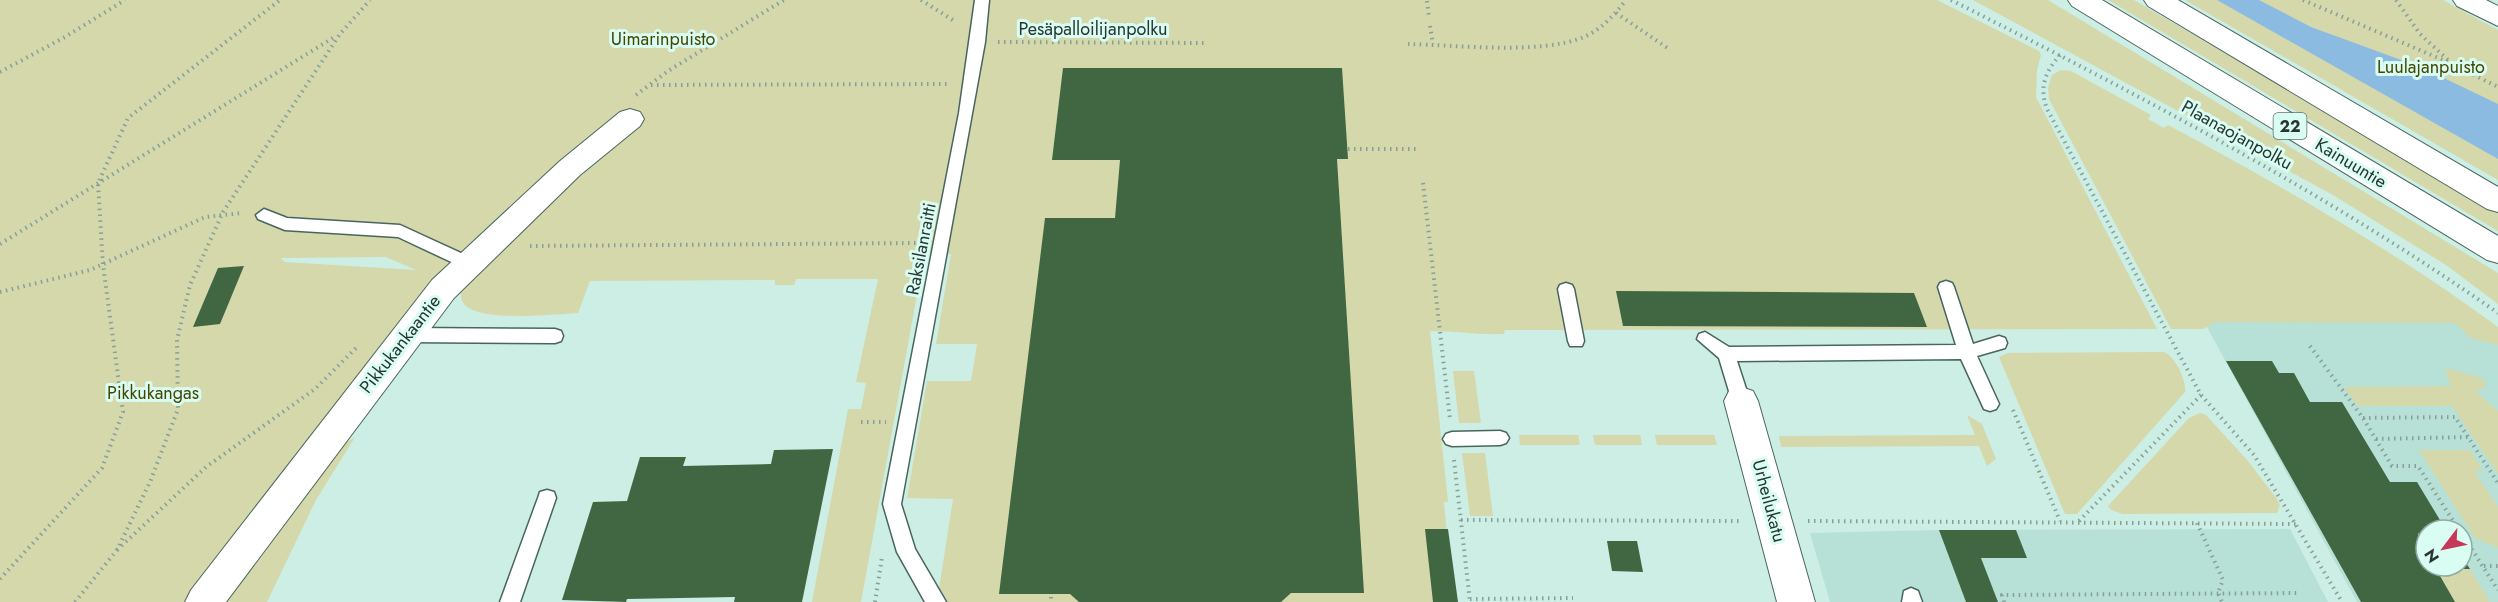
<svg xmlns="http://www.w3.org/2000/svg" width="2498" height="602" font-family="Jost,sans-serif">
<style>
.built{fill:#b7e1d6;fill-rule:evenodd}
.green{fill:#d5d8aa;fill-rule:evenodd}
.water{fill:#8cbbe2}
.building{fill:#406741}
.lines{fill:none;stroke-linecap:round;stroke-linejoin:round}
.lane-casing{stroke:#48665e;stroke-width:3}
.street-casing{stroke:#48665e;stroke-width:2}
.highway-casing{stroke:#48665e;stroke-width:2}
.path{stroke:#86a099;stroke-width:4;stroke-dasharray:1.5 4.5;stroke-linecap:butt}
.lane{fill:#fff;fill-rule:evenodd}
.street{fill:#fff;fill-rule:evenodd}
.highway{fill:#fff;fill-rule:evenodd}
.labels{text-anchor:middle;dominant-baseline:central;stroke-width:6;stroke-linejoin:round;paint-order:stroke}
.shield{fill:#d9fcf3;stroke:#5d716b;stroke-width:1.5}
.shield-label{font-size:16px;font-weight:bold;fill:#283531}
.street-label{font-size:18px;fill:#283531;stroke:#d9fcf3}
.park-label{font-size:18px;fill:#454700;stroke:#d9fcf3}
</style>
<rect width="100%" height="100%" fill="#cceee5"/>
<!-- built -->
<path class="built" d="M2190 296H2442L2498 336V602H2357ZM2426 530H2462V566H2426Z
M2290 529 2328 602H1830L1810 533 1939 530Z"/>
<!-- green -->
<path class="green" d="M0 0H1937L2039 51 2041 55 2037 70 2036 97 2157 329 1505 330 1504 334C1478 335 1456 331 1430 331L1448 502H1444L1453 602H937L953 499 907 498 927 381H971L977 344H936L951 254 925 251 861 602H812L848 409H861L866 383 856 382 878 279H796L794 285H775V280L590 281 578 313C553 314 480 323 464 304 460 299 461 293 461 286L501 249H465L433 279 189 602H0ZM386 257 416 270 285 262 280 258Z
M1973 0H2048L2498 273V304L2446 265 2333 195Z
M2108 0H2134L2498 213V231Z
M2185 0H2443L2498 30V180Z
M2061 70 2071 71 2151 115 2148 119 2164 128 2168 125C2282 186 2393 250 2498 327V345L2470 338 2456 323 2215 322 2203 329H2171L2049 99 2048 88 2052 75Z
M2164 352C2175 356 2187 381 2185 392L2077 514H2065L1999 357 2008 353Z
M2449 369 2480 377 2486 383V386L2476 392 2498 411V474L2452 406H2358L2344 387 2451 386 2445 371Z
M1453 371H1474L1481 423H1459Z
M2200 413 2206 415 2248 461 2277 499 2280 505 2277 513 2122 514 2110 509 2108 506 2189 418Z
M1967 415 1982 424 1996 459 1987 466 1979 446 1781 447 1779 436 1975 435Z
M1519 435H1578L1580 445H1520Z
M1593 435H1640L1642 445H1595Z
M1655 435H1714L1717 445H1657Z
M355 437 316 500 267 602H225L344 444Z
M2419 450H2470L2483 471H2474L2498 507V548L2475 538Z
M1462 453H1485L1493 516H1470Z
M2436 569H2470L2490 602H2455Z"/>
<!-- water -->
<path class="water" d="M2217 0H2259L2311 27 2423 68 2498 104V159Z"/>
<!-- building -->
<path class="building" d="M1063 68H1342L1348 159H1337L1364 593H1291L1281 602H1079L1070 594H999L1045 218H1115L1120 160H1052Z
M244 266 220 324 193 327 218 268Z
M1616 291 1914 293 1927 327 1623 326Z
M2226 361H2272L2279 373H2294L2310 402H2342L2390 482H2417L2446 530H2426V566H2462V557L2470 569H2436L2455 602H2361Z
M833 449 802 602H734L735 597 627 599 626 602 562 600 593 502 627 501 640 457H686L683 466 771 464 774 450Z
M1425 529H1448L1458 602H1433Z
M1939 530H2016L2027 558H1981L1998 602H1966Z
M1607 541H1637L1643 572 1612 571Z"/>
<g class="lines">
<defs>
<path id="lane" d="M975 0H989L985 42 901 504 915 549 946 602H925L897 552 883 504 959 113Z
M264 209 287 218 400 225 474 259 476 263 474 267H462L398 237 285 230 258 219 256 215Z
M1946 281 1952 283 1954 287 1973 344 1999 336 2005 338 2007 343 2005 348 1977 356 1999 404 1996 409 1990 411 1984 409 1961 359 1737 361 1750 401 1747 406 1741 408 1735 406 1732 401 1719 358 1697 339 1699 334 1705 332 1729 347 1956 345 1938 287 1940 283Z
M1566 283 1572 285 1574 289 1584 341 1582 346H1570L1568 341 1558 289 1560 285Z
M406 328 555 329 561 331 563 336 561 341 555 343 406 342 400 340 398 335 400 330Z
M1500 431 1506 433 1509 438 1506 443 1500 445 1452 446 1446 444 1443 439 1446 434 1452 432Z
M547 490 554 492 556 498 520 602H500L538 498 540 492Z
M1911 588 1918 591 1922 602H1902L1904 591Z"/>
<path id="street" d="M2453 0H2486L2498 6V26L2457 6Z
M630 109 640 112 644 119 640 126 580 175 454 298 226 602H185L191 590 432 280 560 161 620 112Z
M1741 387 1753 391 1758 401 1815 602H1777L1724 401 1729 391Z"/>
<path id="highway" d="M2068 0H2102L2498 236V263L2487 260 2072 6Z
M2144 0H2178L2498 187V212L2487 209 2148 6Z"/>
</defs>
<!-- lane casing -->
<use href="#lane" class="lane-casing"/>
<!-- street casing -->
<use href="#street" class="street-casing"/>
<!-- highway casing -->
<use href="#highway" class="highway-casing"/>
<!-- path -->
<path class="path" d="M921 0 956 22
M1951 0C2139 95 2325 192 2498 313
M2303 0 2450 63 2498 87
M2396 0 2420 34 2448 60
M1427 1 1429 17
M1616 13 1669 49
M1430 26 1433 44
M998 42 1207 43
M1408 44C1457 45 1540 55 1584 37 1601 30 1615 14 1626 0
M2060 55C2045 72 2039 87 2047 109L2201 395 2254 455 2342 602
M0 72 65 37 125 0
M651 85 949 84
M636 95 668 71 784 0
M1348 149H1420
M1423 183 1450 419
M0 244 336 36
M530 246 919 243
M0 292 90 270 205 217 242 213
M2310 346 2363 418 2392 466H2418L2459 530
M2013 410 2060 521
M2363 418 2455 417 2498 483
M861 422H886
M2376 439 2468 437
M1454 460 1470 602
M1461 520 1741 521
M1808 521 2296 524
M2079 521 2201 395
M2197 523 2223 580 2218 593 2222 602
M2462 534 2498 590
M2418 535H2426
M117 550 206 467 315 389 358 346
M2484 566H2498
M0 579 102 468 123 412 103 265 98 183 128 118 280 0
M1051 597V602
M1470 599 1573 598
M75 602 117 550 150 482 178 409 177 340 190 285 223 212 340 34 370 0
M875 602 882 557
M2004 602 2002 595 2299 593"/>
<!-- lane -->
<use href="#lane" class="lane"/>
<!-- street -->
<use href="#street" class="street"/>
<!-- highway -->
<use href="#highway" class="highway"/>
</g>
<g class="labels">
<!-- shield labels -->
<rect class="shield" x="2273.5" y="113" width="33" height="26" rx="4.5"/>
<g class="shield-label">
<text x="2290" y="126">22</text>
</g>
<!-- street labels -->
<g class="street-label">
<text x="1093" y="29">Pesäpalloilijanpolku</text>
<text transform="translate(2237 135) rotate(29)">Plaanaojanpolku</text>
<text transform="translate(2351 163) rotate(31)">Kainuuntie</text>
<text transform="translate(921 249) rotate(-79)">Raksilanraitti</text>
<text transform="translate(400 344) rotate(-52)">Pikkukankaantie</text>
<text transform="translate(1769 501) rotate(75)">Urheilukatu</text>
</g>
<!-- park labels -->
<g class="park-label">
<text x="663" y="39">Uimarinpuisto</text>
<text x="2431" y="67">Luulajanpuisto</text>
<text x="153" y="393">Pikkukangas</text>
</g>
</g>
<!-- north arrow -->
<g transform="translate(2444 548) rotate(238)"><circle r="28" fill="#d9fcf3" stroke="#92aca5" stroke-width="1.5"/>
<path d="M0-4.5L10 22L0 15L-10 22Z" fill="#c73759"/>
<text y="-9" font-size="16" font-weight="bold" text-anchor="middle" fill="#283531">N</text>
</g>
</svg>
